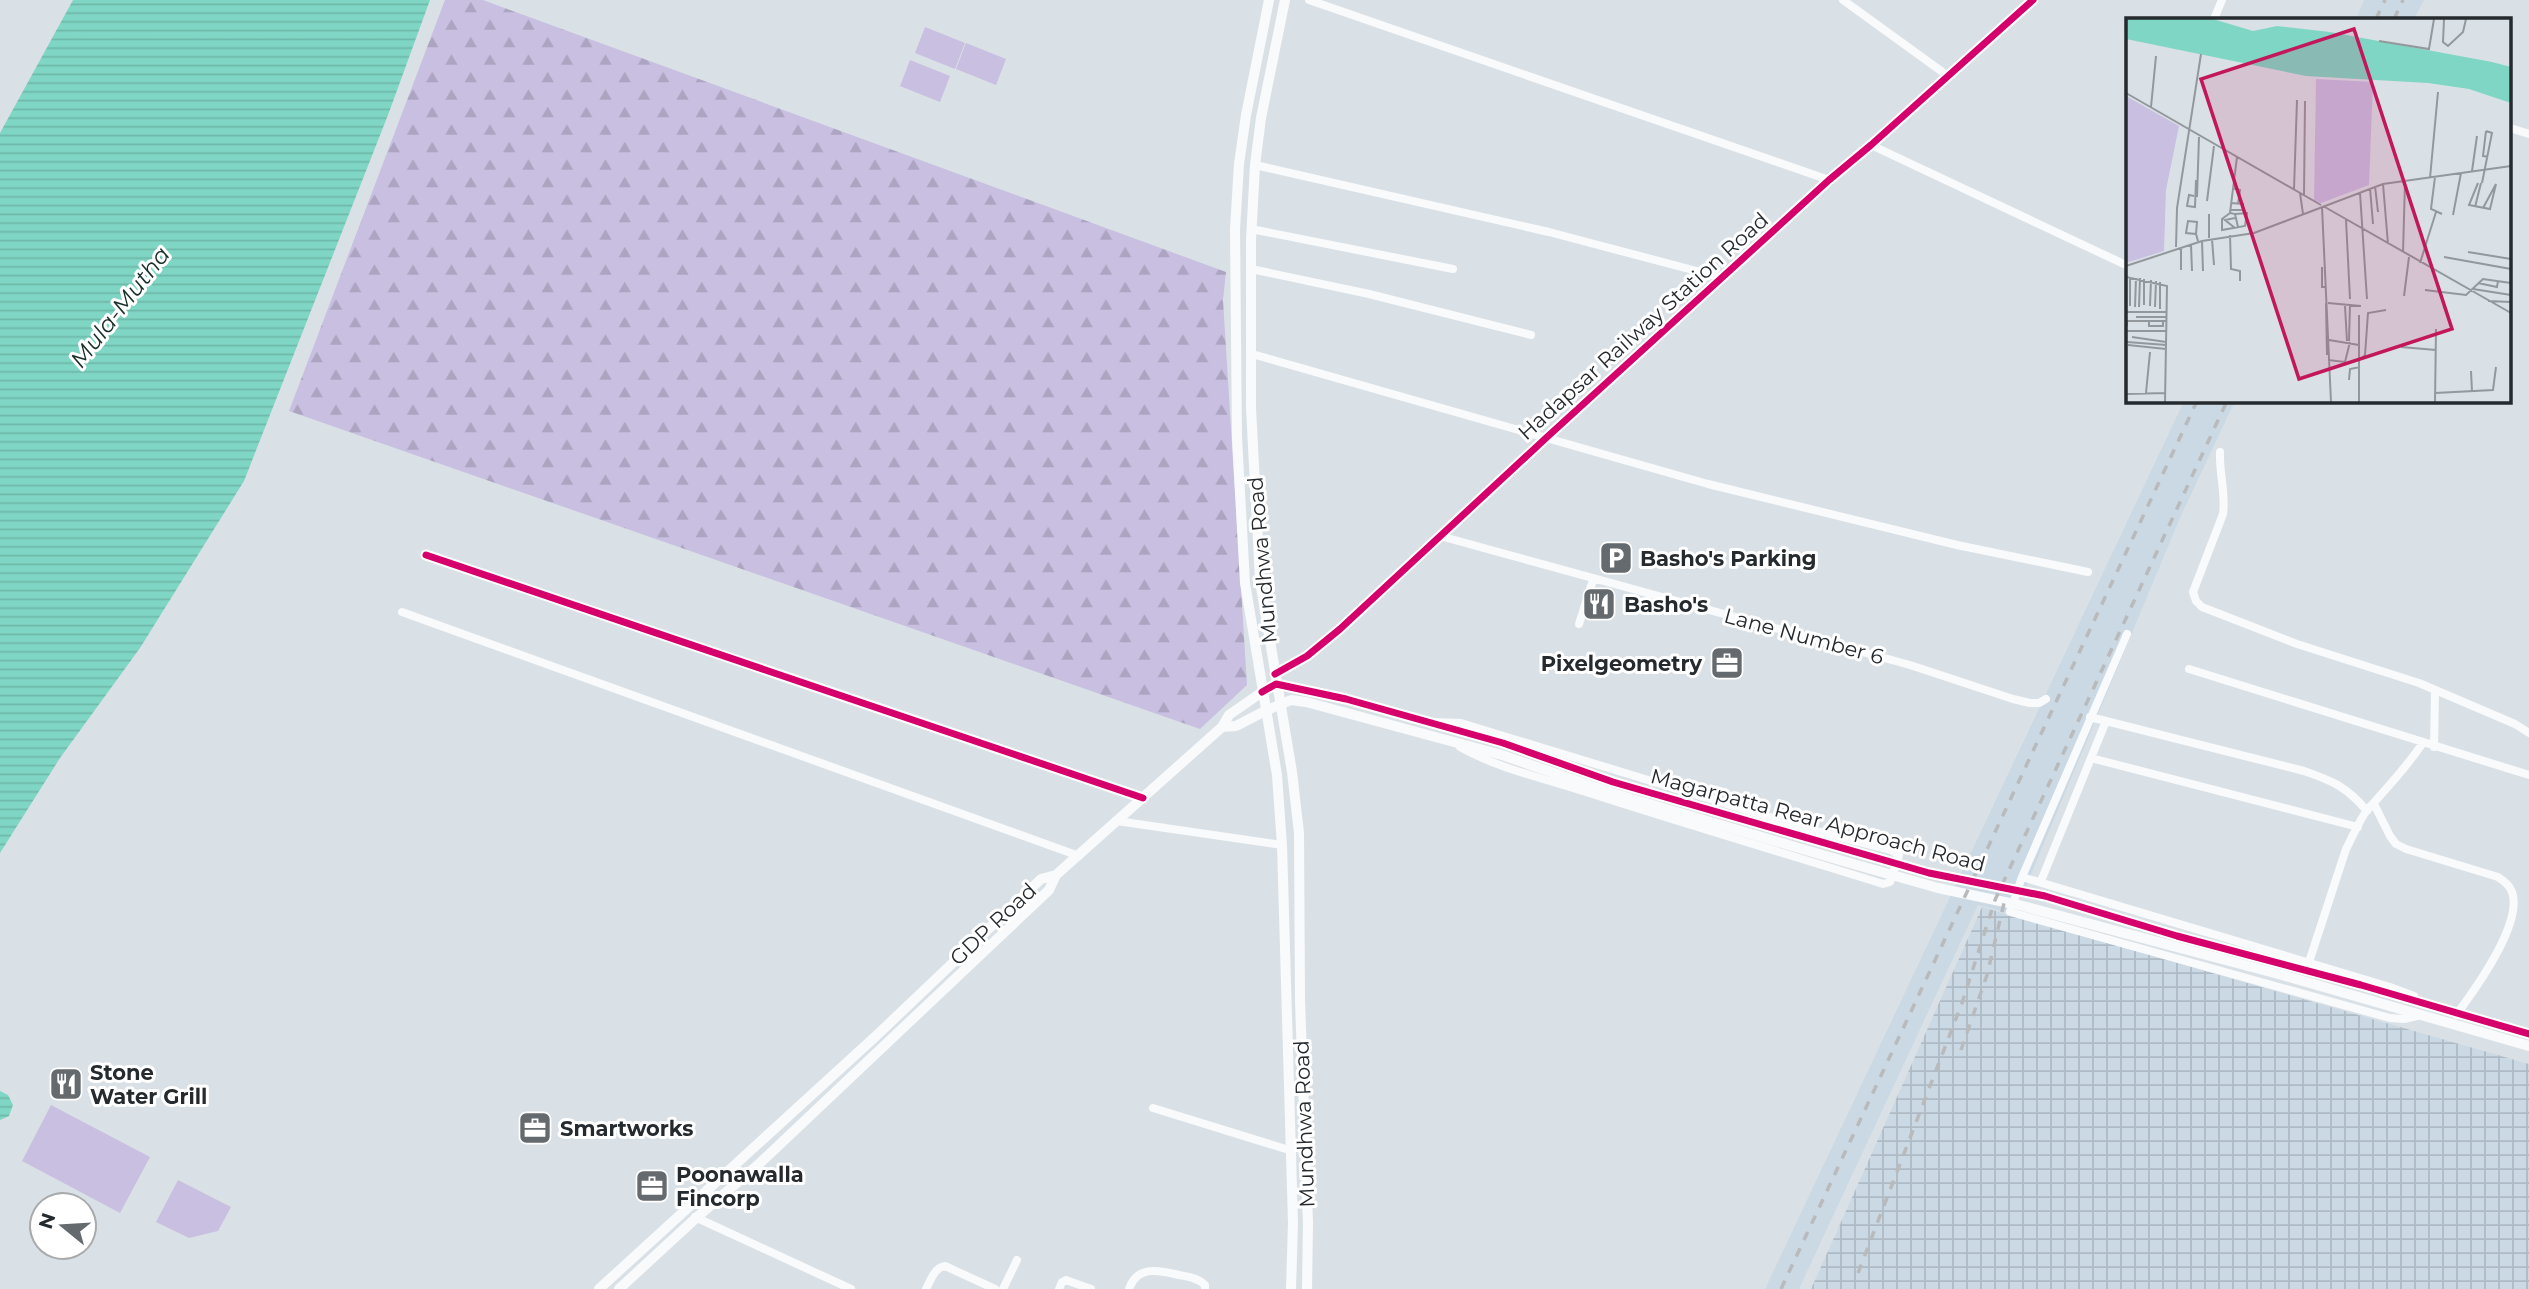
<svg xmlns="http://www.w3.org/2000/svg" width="2529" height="1289" font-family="Montserrat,sans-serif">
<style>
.built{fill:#cbd9e4}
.industrial{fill:url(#industrial-grid)}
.green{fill:#c8bfe1}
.forest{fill:url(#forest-firs)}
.water{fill:url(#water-rules)}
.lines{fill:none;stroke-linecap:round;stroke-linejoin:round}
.minor{stroke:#f9fafb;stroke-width:8}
.tertiary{stroke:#f9fafb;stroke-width:10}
.secondary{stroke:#f9fafb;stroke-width:10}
.rail{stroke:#b8babc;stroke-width:3.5;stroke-dasharray:9 9;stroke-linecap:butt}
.cycleway-casing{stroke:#fff;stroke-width:11}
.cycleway{stroke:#d6006c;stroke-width:7}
.labels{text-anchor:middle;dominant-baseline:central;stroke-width:6;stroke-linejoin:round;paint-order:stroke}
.street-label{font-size:21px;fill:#252a2e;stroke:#fff}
.poi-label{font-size:21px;font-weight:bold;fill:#252a2e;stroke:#fff;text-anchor:start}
.water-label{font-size:23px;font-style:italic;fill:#1a2f2a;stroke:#fff}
.inset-road{fill:none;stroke:#92989c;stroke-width:2}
.view{fill:#c2185b;fill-opacity:0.15;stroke:#c2185b;stroke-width:3.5}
.inset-edge{fill:none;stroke:#252a2e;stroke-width:3.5}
</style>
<defs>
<pattern id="industrial-grid" width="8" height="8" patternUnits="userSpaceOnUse" patternTransform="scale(1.75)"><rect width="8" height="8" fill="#cbd9e4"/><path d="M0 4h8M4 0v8" fill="none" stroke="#aebac4"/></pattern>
<pattern id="forest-firs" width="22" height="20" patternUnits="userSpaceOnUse" patternTransform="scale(1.75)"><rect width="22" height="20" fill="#c8bfe1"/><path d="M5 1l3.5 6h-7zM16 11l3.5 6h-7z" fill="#aca4c1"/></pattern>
<pattern id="water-rules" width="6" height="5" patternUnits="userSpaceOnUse" patternTransform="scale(1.75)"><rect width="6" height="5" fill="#80d6c4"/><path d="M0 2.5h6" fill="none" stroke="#6eb8a9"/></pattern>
</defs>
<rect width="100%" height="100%" fill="#dae1e6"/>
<!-- built -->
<path class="built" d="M2364 0H2424L2414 19H2356Z
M2184 401H2235L2180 518 2022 896 2011 901 2005 912 1978 905 1799 1289H1765Z"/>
<!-- industrial -->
<path class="industrial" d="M1982 907 2529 1064V1289H1811Z"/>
<!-- green -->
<path class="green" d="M925 27 965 43 955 69 915 53Z
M966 43 1006 59 996 85 956 69Z
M910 60 950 76 940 102 900 86Z
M51 1105 150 1157 120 1213 22 1161Z
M178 1180 231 1207 218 1231 189 1238 156 1222Z"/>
<!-- forest -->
<path class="forest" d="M445 0H483L1226 272 1223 300 1247 685 1200 729 289 411Z"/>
<!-- water -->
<path class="water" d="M73 0H430L388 115 244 481 140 648 60 758 0 853V133Z
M0 1091 8 1095 13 1105 9 1116 0 1120Z"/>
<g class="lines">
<!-- minor -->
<path class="minor" d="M1309 0 1829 180
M1843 0 1948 76
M2214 19 2222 0
M2510 128 2529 134
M1871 145 2128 266
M1255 165 1549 232 1723 278
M1251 229 1453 269
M1251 269 1369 294 1531 335
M1252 354 1708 484 1957 545 2088 572
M2220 452C2219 473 2226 494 2223 514L2193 592 2196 601 2202 607 2297 644 2419 683 2515 724 2529 733
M1440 536 1910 665 2013 699 2030 703H2039L2046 699
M426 555 1143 798
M402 612 1079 856
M1579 624 1593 580
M2127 634 2022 877 2010 912 2390 1018 2404 1019 2417 1016
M2189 669 2529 775
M2090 717 2304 771C2333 781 2347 787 2367 811
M1433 722 1461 723 1812 830 1891 850 1899 855 1898 859 1890 882 1883 884C1784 853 1685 824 1586 792 1544 778 1499 769 1460 747
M2434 747 2435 690
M2091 758 2358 827
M2374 804 2390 836 2396 844 2406 849 2498 877C2502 880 2507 883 2510 888 2528 917 2474 991 2456 1015
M1117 821 1282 845
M2022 877 2390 987 2414 996
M2041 881 2106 721
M2309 962 2346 849C2353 836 2359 820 2368 809 2387 788 2406 768 2422 744
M1153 1108 1289 1150
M695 1217 851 1289
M926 1289C931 1280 934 1268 945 1266L995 1289
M1003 1289 1017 1260
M1059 1289 1062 1282 1066 1280 1091 1289
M1129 1289C1137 1265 1159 1270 1179 1275 1189 1277 1198 1278 1205 1285V1289"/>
<!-- tertiary -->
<path class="tertiary" d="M1275 674 1307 656 1340 629 1546 438 1829 180 1871 145 2033 0
M1262 692 1276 684 1346 699 1503 743 1613 782 1929 873 2045 896 2177 936 2361 985 2529 1034
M1265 711 1291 700 1306 702 1502 755 1612 793 1843 861 1938 888 2019 905 2282 975 2529 1046"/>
<!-- secondary -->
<path class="secondary" d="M1269 0 1246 115 1239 164 1235 229 1237 438 1245 583 1277 775 1282 845 1293 1223 1291 1289
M1285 0 1261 118 1255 165 1251 240V408L1260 581 1292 772 1299 833 1300 1001 1308 1223 1307 1289
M1222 727 1236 726 1265 711
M599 1289 876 1036 1041 879 1056 875
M619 1289 696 1218 760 1163 1049 890 1056 875 1222 727 1229 715 1262 692"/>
<!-- rail -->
<path class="rail" d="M2376 19 2385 0
M2394 19 2403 0
M1961 1050 1987 975 2005 899
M1858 1273 1962 1003 1995 900 2227 401
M1781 1289 2197 401"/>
<defs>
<path id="cycleway" d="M426 555 1143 798
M1275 674 1307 656 1340 629 1546 438 1829 180 1871 145 2033 0
M1262 692 1276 684 1346 699 1503 743 1613 782 1929 873 2045 896 2177 936 2361 985 2529 1034"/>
</defs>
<!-- cycleway casing -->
<use href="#cycleway" class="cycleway-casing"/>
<!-- cycleway -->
<use href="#cycleway" class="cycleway"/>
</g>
<!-- icons -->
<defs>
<symbol id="parking-square" viewBox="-11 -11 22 22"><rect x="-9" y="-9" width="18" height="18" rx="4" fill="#646a6e" stroke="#fff"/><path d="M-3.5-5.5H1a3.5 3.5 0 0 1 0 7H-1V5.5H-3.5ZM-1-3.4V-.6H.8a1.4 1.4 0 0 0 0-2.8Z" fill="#fff"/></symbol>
<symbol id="restaurant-square" viewBox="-11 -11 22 22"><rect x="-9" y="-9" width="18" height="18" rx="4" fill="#646a6e" stroke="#fff"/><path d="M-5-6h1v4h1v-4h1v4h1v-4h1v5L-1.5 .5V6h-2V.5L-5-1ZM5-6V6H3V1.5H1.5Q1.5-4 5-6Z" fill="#fff"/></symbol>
<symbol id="office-square" viewBox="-11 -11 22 22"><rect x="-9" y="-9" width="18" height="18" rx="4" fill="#646a6e" stroke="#fff"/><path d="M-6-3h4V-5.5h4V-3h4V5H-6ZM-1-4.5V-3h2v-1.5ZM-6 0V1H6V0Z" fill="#fff"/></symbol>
</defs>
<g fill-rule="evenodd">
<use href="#parking-square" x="1597" y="539" width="38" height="38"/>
<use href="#restaurant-square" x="1580" y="585" width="38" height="38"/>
<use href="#office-square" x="1708" y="644" width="38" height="38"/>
<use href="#restaurant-square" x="47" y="1065" width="38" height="38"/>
<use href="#office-square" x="516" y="1109" width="38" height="38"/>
<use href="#office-square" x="633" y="1167" width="38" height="38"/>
</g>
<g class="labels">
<!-- street labels -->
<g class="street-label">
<text transform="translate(1643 326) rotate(-42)">Hadapsar Railway Station Road</text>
<text transform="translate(1262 560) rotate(-95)">Mundhwa Road</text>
<text transform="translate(1804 636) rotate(15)">Lane Number 6</text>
<text transform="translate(1818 820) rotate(15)">Magarpatta Rear Approach Road</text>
<text transform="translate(993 924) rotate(-43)">GDP Road</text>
<text transform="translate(1304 1124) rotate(-92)">Mundhwa Road</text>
</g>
<!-- poi labels -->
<g class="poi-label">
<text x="1640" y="558">Basho's Parking</text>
<text x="1624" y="604">Basho's</text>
<text x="1702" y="663" text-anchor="end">Pixelgeometry</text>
<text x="90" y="1072">Stone<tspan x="90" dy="24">Water Grill</tspan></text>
<text x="560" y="1128">Smartworks</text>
<text x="676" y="1174">Poonawalla<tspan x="676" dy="24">Fincorp</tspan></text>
</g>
<!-- water labels -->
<g class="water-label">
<text transform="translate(120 307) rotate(-52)">Mula-Mutha</text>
</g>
</g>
<!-- overview -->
<g transform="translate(2126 18)">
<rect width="385" height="385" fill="#dae1e6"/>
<path d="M0 78 53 108 40 172 38 233 0 245Z" fill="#c8bfe1"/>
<path d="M190 61 247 64 243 167 195 185 188 182Z" fill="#c8bfe1"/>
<path d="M0 1H87L127 13 151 8 204 14 366 44 385 49V85L343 71 302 65 180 58 0 21Z" fill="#80d6c4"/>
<path class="inset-road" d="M318 1 317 24 322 28 337 14 340 1M253 23 303 31 308 1M0 75 195 187M25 89 30 38M360 113 357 138 362 139M111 139 104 195 109 196 112 209M346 153 351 118M309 159 305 191 316 196M304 160 312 74M352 165 343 187 364 191 370 166M356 165 366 115 360 113M257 166 262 226M249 168 252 194M107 170 114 172 112 186M244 170 247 206M168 171 171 82M174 175 177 196M234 175 241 281M178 177 179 83M68 178 63 177 61 188 69 189 70 162M71 179 73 119M81 183 88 128M197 188 385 295M196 189 205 384M349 189 355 165M357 190 370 166M104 192H117V186L105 185M104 195 96 201V212L119 208 121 195 109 196M83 196V220M327 197 335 155M220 202 224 281M109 210 99 202 109 200M70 216 71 204 62 203 60 215 70 216 72 223M104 217 105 251 114 253V263M86 221 88 247M76 223 77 253M65 227 66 253M50 229 51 190 75 36M342 234 385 241M277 235 279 164M318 239 385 251M294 245 310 194M0 248 76 223 128 215 257 166 385 148M196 249V269H200M55 252V229M0 259 41 268 39 384M34 264V291M352 265 371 269 372 263M347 271 385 277M299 272 340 277 357 261 385 265M278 278 283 239M362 283 385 284M200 285 201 337M202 285 235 288M18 287V261M4 288V259M24 288 25 262M219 288 221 323M9 289 10 260M13 289 14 260M29 289 30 263M1 294H40M10 299H40M23 303V308H37V303M1 308V303H40M1 313H40M6 319 40 324M203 322 233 327M223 323 224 287M1 324 40 327M2 327 40 331M275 329 310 332M235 341 239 337 242 295 260 292M202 342 219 344 224 324M345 353 346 374M223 362 224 351 234 349M20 375 24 334M309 375 367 372 370 349M0 376 39 375M233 384V297M309 384 310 311"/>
<path class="view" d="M228 11 326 311 173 361 75 61Z"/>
<rect width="385" height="385" class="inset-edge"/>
</g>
<!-- north arrow -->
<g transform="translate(63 1226) rotate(288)"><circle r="33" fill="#ffffff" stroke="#a8aaab" stroke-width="2"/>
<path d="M0-5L12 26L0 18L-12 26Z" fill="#646a6e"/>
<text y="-10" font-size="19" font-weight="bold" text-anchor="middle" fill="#252a2e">N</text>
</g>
</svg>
